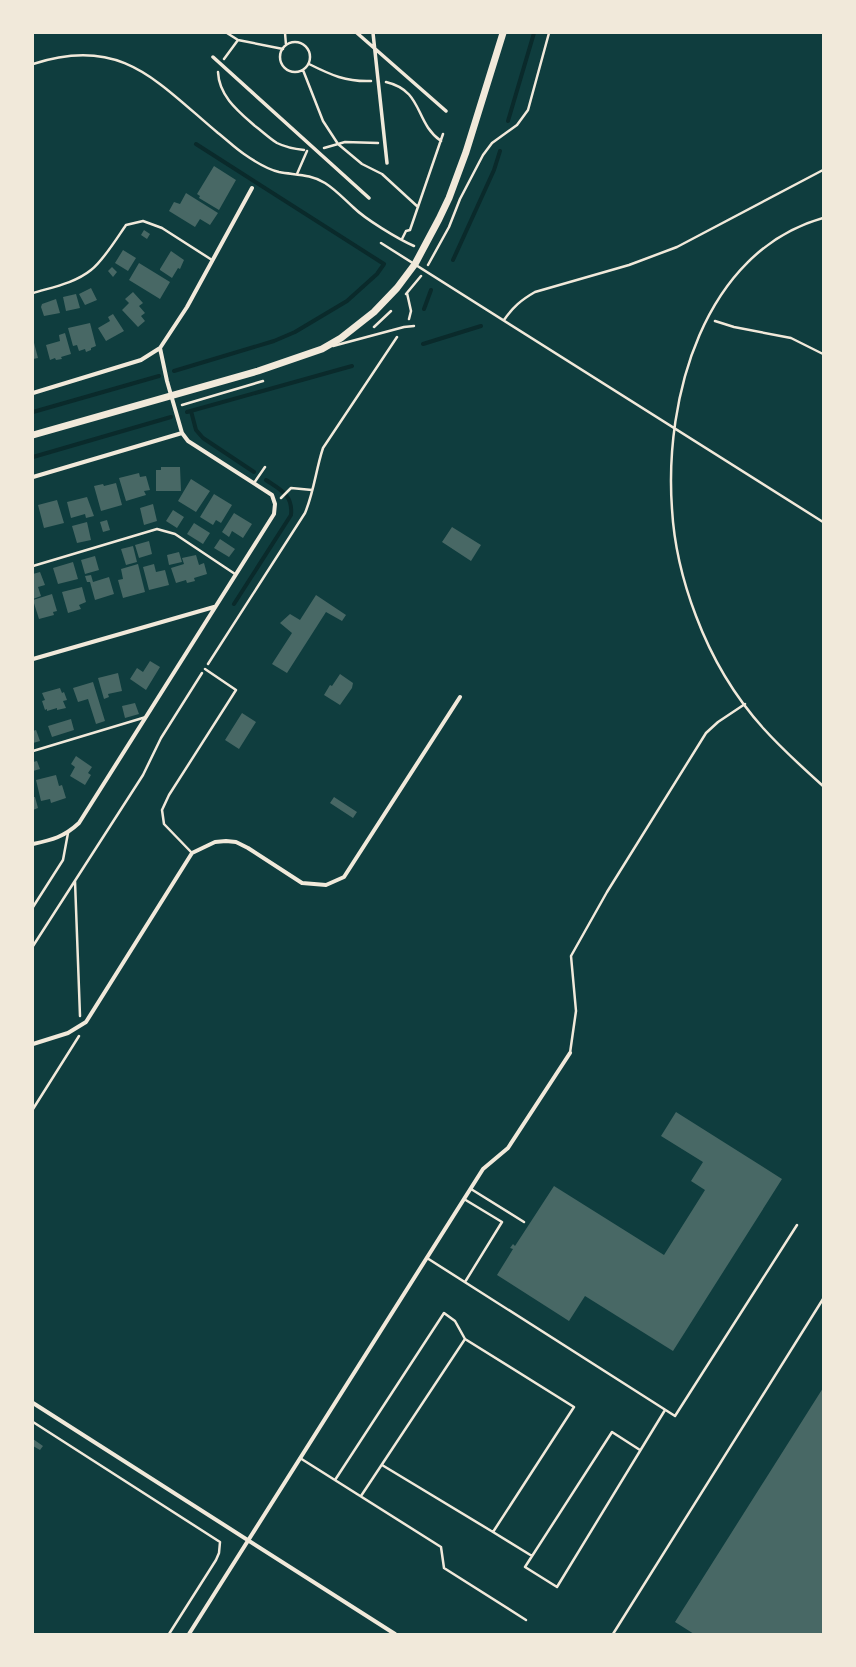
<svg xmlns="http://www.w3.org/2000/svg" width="856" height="1667" font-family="Helvetica,sans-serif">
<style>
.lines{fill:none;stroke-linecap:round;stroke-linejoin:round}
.stream{stroke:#0a2a2b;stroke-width:4}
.building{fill:#486865}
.path{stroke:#f1e9da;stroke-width:2.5}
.service{stroke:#f1e9da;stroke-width:2.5}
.pedestrian{stroke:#f1e9da;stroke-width:3.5}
.minor{stroke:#f1e9da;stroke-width:4}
.tertiary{stroke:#f1e9da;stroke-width:7}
</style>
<rect width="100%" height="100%" fill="#0f3d3e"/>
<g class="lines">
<!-- stream -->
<path class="stream" d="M508 121 534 33
M453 260 494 170 500 151
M424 309 431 290
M423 344 481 326
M174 371 274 341 295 332 347 301 377 274 384 264 196 144
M191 411 196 430 203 438 254 472
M33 412 159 376
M187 412 352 366
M33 457 171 417
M234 604 291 515C293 495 281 490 266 480"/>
</g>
<!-- building -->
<path class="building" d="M214 166 236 180 219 210 199 198 200 196 197 194Z
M186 193 218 213 210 225 200 219 195 227 169 211 174 202 180 204Z
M144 230 150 234 147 239 141 235Z
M123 250 136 258 128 271 115 263Z
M171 251 184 260 180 269 178 268 172 278 160 270V269Z
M139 263 170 282 160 299 129 280Z
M112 267 117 272 113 277 108 271Z
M91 288 97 300 85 305 79 294Z
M133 292 143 303 139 306 145 313 141 316 145 321 138 327 122 310 129 303 125 299Z
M76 294 80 308 66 311 63 297Z
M56 299 60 313 44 316 41 307 42 304Z
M113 314 124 331 106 341 98 328 110 321 108 317Z
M90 323 96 346 91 348V350L86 352 85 349 79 351 77 345 73 346 68 328Z
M65 333 71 354 61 357 62 359 56 360 55 358 50 360 46 345 60 341 59 335Z
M33 339 38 358 33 359Z
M161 467H180L181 491H156V470H161Z
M139 473 140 477 146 476 150 490 144 491 146 495 126 501 119 478Z
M191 479 210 491 196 512 178 501Z
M116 483 122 505 101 511 94 486 103 484 104 486Z
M214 494 232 505 221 523 216 520 213 525 200 517Z
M87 497 94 516 86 518 85 514 71 518 67 502Z
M57 500 64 523 44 528 38 505Z
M153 504 157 521 144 525 140 508Z
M173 510 184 517 177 528 166 521Z
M234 513 252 524 243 538 232 531 229 537 222 532Z
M107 520 110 530 103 532 100 522Z
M87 522 91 540 77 543 72 526Z
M194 523 210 533 203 544 187 534Z
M452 527 481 545 471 561 442 542Z
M220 539 235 549 229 557 214 548Z
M149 541 152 554 139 558 135 545Z
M133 546 137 562 126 565 121 549Z
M179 552 182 562 169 565 167 555Z
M196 555 199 565 204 563 207 574 194 578 195 581 187 583 186 580 176 583 171 568 184 564 182 558Z
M95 556 99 570 85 574 81 560Z
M73 562 78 579 58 584 53 568Z
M138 564 145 592 123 598 118 580 123 579 121 569Z
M154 564 156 572 165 570 169 585 149 590 143 567Z
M40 572 45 585 38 587 41 596 33 599V574Z
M91 575 93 582 109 577 114 594 95 600 90 582H87L85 576Z
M82 587 86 602 79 605 81 609 68 613 62 592Z
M52 594 57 611 53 612 54 615 39 619 33 600Z
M316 595 346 615 342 621 326 612 287 673 272 664 292 633 280 623 290 614 300 620Z
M150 661 160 667 146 690 130 679 137 668 143 672Z
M118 673 122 691 108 694 109 697 104 699 98 678Z
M340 674 353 683 352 688 340 705 324 695 330 685 332 686Z
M93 682 105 721 96 724 88 699 78 702 73 688Z
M60 688 62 693 64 692 67 700 63 701 66 708 57 710V708L47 711V709L45 710 42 701 45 700 42 693Z
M135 703 139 714 125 718 122 706Z
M242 713 256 722 239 749 225 740Z
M71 719 74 730 52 737 48 726Z
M36 730 40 741 33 743V731Z
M76 756 92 767 88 773 91 775 85 785 70 776 75 767 71 764Z
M37 761 40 769 33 771V762Z
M56 775 59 786 62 785 66 798 51 803 50 799 41 801 36 780Z
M33 797H35L38 808 33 810Z
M334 797 357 812 353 818 330 803Z
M676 1112 782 1179 673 1351 585 1296 569 1321 497 1275 513 1249 510 1248 513 1244 515 1246 554 1186 664 1255 705 1190 691 1181 703 1162 661 1136Z
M823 1388V1634H694L675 1622Z
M33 1439 43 1446 40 1450 33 1446Z"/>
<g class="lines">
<!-- path -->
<path class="path" d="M227 33 238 40 283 49
M285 33 286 45
M280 57a15 15 0 1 1 30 0a15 15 0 1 1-30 0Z
M224 59 238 40
M33 64C121 35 156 81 218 133 227 140 235 148 244 154 254 161 266 169 279 172 295 175 311 174 325 183 336 190 344 199 353 207 365 219 398 239 414 246
M309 64C331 75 346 82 371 81
M303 70 323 121 338 144 362 164 382 174 418 207
M218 72C219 96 238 111 255 126 262 131 269 138 277 143 285 147 294 149 304 150
M386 82C424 91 414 122 441 141
M324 148 345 142 378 143
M297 174 307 151
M402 239 406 231 410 230 443 134
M428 265 449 227 460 199 483 155 492 143 517 125 528 110 549 33
M407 293 411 311 409 319
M406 294 421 276
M715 321 734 327 791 338 823 354
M374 327 391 311
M182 405 263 381
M281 498 291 488 312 490
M208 664 305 513C314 492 316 469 323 448L397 337
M75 881 80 1016
M33 946 143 775 161 738 202 673
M33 1109 79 1036
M33 1422 220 1542 219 1553 216 1560 169 1634"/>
<!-- service -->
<path class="service" d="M823 218C703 252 664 399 672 509 674 545 683 582 696 616 711 656 735 697 764 729 782 749 803 768 823 786
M381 243 823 522
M33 293C53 287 75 283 91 270 103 261 117 238 126 225L143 221 162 228 212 260
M504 320C513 307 521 300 535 292L629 265 677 247 823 170
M333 346 404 327 414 326
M254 483 265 467
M33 566 157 529 175 534 235 574
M33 751 146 717
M192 853 164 824 162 810 169 795 236 690 205 669
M33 907 63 860 68 833
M570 1053 576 1011 571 956 607 892 706 733 718 722 745 704
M471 1189 524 1222
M464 1199 502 1222 465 1282
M427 1258 675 1416 797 1225
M640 1450 612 1432 525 1567 557 1587 665 1410
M300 1458 441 1547 444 1568 526 1620
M335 1480 444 1313 455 1321 465 1339
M361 1496 465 1339 574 1407 493 1532 382 1465
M493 1532 532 1556
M613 1634 823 1299"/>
<!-- pedestrian -->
<path class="pedestrian" d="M357 33 446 111
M373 33 387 163
M213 57 369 198"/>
<!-- minor -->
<path class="minor" d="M33 393 141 360 160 348 187 307 252 188
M33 477 182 433
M33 659 214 607
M33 844C52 840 64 837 79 823L274 514 275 504 272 495 188 441 182 433 167 381 160 348
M33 1044 68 1033 86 1022 192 853 215 842 226 841 236 842 248 848 302 883 326 885 344 877 460 697
M33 1403 395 1634
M189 1634 483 1169 508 1148 570 1053"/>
<!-- tertiary -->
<path class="tertiary" d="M33 435 258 371 322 349 341 338 374 312 397 288 415 264 439 219 449 198 466 152 503 33"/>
</g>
<!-- border -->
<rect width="856" height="1667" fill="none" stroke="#f1e9da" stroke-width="68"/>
</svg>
